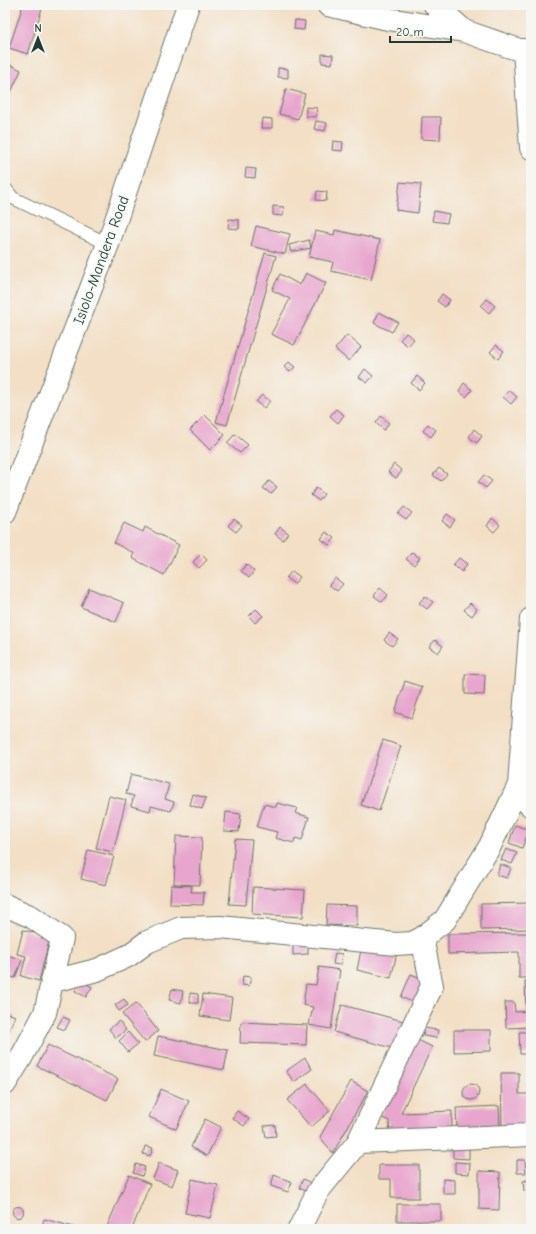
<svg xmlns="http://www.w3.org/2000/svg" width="536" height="1234" font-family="'Comic Neue',sans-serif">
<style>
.building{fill:#e8a5cd}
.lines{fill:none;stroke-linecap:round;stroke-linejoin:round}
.service-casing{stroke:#697667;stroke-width:14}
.minor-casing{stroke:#697667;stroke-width:24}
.trunk-casing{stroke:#697667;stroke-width:24}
.service{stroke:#fff;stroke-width:12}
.minor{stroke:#fff;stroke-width:22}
.trunk{stroke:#fff;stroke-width:22}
.labels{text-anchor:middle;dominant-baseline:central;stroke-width:3.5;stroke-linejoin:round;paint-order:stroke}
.street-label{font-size:15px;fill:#1f3d34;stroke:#f6f6f2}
</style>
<rect width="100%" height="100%" fill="#f6f6f2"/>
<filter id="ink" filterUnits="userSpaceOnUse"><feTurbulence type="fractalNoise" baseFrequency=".025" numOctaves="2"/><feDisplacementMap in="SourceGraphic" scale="8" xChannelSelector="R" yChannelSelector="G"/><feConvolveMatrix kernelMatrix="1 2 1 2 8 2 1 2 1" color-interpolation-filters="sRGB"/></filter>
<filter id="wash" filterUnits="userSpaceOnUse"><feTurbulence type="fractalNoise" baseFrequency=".012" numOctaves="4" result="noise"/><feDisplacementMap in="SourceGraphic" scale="16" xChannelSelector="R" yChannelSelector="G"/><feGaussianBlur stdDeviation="0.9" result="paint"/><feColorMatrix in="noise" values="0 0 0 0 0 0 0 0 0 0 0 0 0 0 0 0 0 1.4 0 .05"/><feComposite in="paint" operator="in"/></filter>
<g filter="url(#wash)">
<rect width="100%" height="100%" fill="#f3dfc5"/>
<g id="blocks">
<!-- building -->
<path class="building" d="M23 5H43L28 54 9 48Z
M295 20 305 21 304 30 294 29Z
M322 54 333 55 332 64 322 63Z
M5 62 21 70 11 92 5 89Z
M278 68 288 69V78L278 77Z
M286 89 305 94 298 119 279 114Z
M306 107 317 108 316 117 306 116Z
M422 117H441L440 140 421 139Z
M262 118 272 119V128H261Z
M316 121 327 123 325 131 314 129Z
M333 141 343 142 342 151 332 150Z
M246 168 256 169 255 178 245 177Z
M400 182 421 184 418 213 396 210Z
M317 191 327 192 326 201 316 200Z
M273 206 284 207 283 216 273 215Z
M434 211 449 214 447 223 432 221Z
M229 219 239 220V229L228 228Z
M256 226 290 234 285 254 251 246Z
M335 230 380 240 371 280 331 271 333 262 309 257 315 231 334 235Z
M309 240 311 248 291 252 289 245Z
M265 253 276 256 227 425 216 422Z
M306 273 326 283 294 345 271 334 290 299 272 290 280 274 300 285Z
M442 294 450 300 445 307 437 301Z
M487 299 495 306 489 313 481 306Z
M379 312 398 322 392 332 374 323Z
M406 333 414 339 408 346 400 340Z
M347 335 361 347 349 361 335 349Z
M496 345 504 351 498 359 490 352Z
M289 362 295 367 290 372 284 367Z
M365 369 373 376 367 383 359 377Z
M417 376 425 383 419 390 411 383Z
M464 383 472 390 466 397 459 391Z
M509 390 517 397 511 404 503 397Z
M262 395 270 401 264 408 256 402Z
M336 409 344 415 338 423 330 416Z
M205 415 225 435 210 450 190 430Z
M381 416 389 423 384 430 376 423Z
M428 424 436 430 431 437 423 431Z
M474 429 482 436 477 443 469 437Z
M235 434 248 445 240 453 227 443Z
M394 464 402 471 396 478 388 472Z
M439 468 447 474 441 481 433 475Z
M484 475 492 481 486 488 478 482Z
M269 481 277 487 271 494 263 488Z
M316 488 324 494 319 501 311 495Z
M404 507 412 513 406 520 398 514Z
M447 514 455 520 450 527 442 521Z
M492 518 500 525 494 532 487 526Z
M234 519 242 525 236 532 228 526Z
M124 523 143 532 145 527 179 545 164 575 132 558 134 553 114 543Z
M280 527 288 533 283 540 275 534Z
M326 532 335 538 329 545 321 539Z
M412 552 420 558 414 565 406 559Z
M201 554 207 560 199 568 193 562Z
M459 558 467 564 462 572 453 565Z
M246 564 254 571 249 578 241 571Z
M292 571 300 577 294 584 286 578Z
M335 578 343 584 337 591 329 585Z
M89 588 124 603 116 622 81 607Z
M380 588 388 595 382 602 374 596Z
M425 596 433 602 427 609 419 603Z
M470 603 477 609 472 616 464 610Z
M256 609 263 616 255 623 249 616Z
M389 633 398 639 392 646 384 640Z
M435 640 443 646 438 653 429 647Z
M465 674 485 675 484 695 465 694Z
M405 681 422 687 412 718 395 712Z
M383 740 401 746 379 811 361 805Z
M131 774 169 784 165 799 174 802 171 811 151 806 150 811 131 806 134 796 126 794Z
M193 794 206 798 202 809 190 805Z
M109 796 126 800 113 852 96 848Z
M277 803 297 808 295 813 309 817 302 840 295 838 294 843 275 838 277 832 257 827 264 804 276 807Z
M226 812 241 814 239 832 224 831Z
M515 825 529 830 522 848 509 843Z
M176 836 202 837 200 885 174 884Z
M235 839 252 840 246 905 229 904Z
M506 849 517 853 512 864 501 860Z
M88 850 114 856 106 885 81 879Z
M500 864 511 868 507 878 497 875Z
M171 885 192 886 191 892H204L203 905 170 904Z
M253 887 305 890 303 917 252 914Z
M531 903V929L481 930V904Z
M327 905 357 906V926L326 925Z
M23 930 50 937 39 981 21 976 26 956 17 954Z
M531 933V978H519V952L448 954V934Z
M293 944H308V954L293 955Z
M362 945 397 953 391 978 357 970Z
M335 953 342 954 341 965 333 964Z
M5 954 22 960 15 978 5 975Z
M319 967 340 970 331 1029 309 1025 313 1007 303 1005 306 984 316 985Z
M411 974 428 981 417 1004 401 997Z
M243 976 251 977 249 986 242 985Z
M531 980V1009H526L525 981Z
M81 981 92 987 86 997 75 991Z
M172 989 183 991 181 1003 169 1000Z
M190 993 198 994V1003H190Z
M203 994 232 998 229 1020 200 1016Z
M124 999 128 1005 119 1011 115 1005Z
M505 1002H514L515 1012 530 1011 531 1027 506 1028Z
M136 1003 158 1031 145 1042 122 1014Z
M342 1005 407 1022 399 1050 334 1032Z
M5 1012 15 1016 7 1036 5 1035Z
M63 1017 70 1020 65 1030 57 1027Z
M119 1021 126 1030 116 1038 109 1029Z
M241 1022 307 1025 306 1045 240 1043Z
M424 1028 438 1030 437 1038 423 1036Z
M454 1030H491V1051L454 1052Z
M128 1032 138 1044 128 1052 119 1041Z
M519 1032H531V1054H520Z
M158 1036 228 1050 224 1070 154 1056Z
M416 1039 432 1047 401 1113 452 1111V1133L390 1135 389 1121 381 1117Z
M48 1045 118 1079 107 1100 37 1066Z
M305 1058 312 1069 294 1082 286 1071Z
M501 1073H519V1094H531V1132H502Z
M351 1081 368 1091 333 1153 320 1137Z
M307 1084 330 1111 311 1127 287 1100Z
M463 1092a8 8 0 1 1 16 0a8 8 0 1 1-16 0Z
M161 1089 189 1101 176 1129 149 1117Z
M499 1106 500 1128 457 1129 456 1108Z
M237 1111 249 1119 244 1126 232 1118Z
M205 1119 221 1127 207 1156 191 1147Z
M275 1125 276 1136 266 1137 264 1126Z
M145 1146 153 1148 150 1156 143 1154Z
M453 1147 469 1148V1159L453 1158Z
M517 1160H525L526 1173H517Z
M455 1162 470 1163 469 1174 455 1173Z
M159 1163 178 1170 172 1186 153 1179Z
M136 1164 145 1167 142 1176 133 1173Z
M379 1165H419V1198H391V1179H379Z
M479 1171 500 1172 499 1210 479 1209Z
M129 1175 150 1184 132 1229H106Z
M274 1175 292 1182 288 1192 271 1186Z
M192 1179 218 1185 210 1218 185 1213Z
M303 1179 317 1186 313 1194 299 1188Z
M443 1179 455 1180V1194H443Z
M530 1180 531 1190 524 1191 523 1181Z
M397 1204H441V1221H397Z
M12.5 1212a5.5 5.5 0 1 1 11 0a5.5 5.5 0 1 1-11 0Z
M44 1219 74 1227V1229H41Z"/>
</g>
</g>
<g filter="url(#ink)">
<use href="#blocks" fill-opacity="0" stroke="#697667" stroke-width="1"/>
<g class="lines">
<defs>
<path id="service" d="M5 188 13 198 108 244"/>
<path id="minor" d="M328 5 388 19 464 31 531 54
M435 5 464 31
M524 50 531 148
M531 619 519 785 525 800 531 806
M5 905 32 917 62 938 45 1013 21 1058 5 1084
M53 981 97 970 128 956 147 942 181 928 220 927 396 944 412 943 422 938 445 920 490 846 519 785
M358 1142 432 986 422 938
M299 1229 318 1191 358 1142 531 1135"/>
<path id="trunk" d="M5 512 108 244 188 5"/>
</defs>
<!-- service casing -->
<use href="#service" class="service-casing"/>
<!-- minor casing -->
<use href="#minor" class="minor-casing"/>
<!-- trunk casing -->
<use href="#trunk" class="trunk-casing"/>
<!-- service -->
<use href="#service" class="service"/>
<!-- minor -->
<use href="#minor" class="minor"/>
<!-- trunk -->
<use href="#trunk" class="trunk"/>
</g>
</g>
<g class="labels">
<!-- street labels -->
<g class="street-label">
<text transform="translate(101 260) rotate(-70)">Isiolo-Mandera Road</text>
</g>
</g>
<!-- margin -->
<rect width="536" height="1234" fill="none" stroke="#f6f6f2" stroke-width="20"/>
<!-- north arrow -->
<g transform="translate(38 38)" stroke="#f6f6f2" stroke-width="3" paint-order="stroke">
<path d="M0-3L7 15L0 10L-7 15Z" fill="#1f3d34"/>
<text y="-6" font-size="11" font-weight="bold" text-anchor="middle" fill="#1f3d34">N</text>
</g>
<!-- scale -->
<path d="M390 36v6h61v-6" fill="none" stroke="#1f3d34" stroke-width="2"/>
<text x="396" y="36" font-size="12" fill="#1f3d34" stroke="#f6f6f2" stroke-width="3" paint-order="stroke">20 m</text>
</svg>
